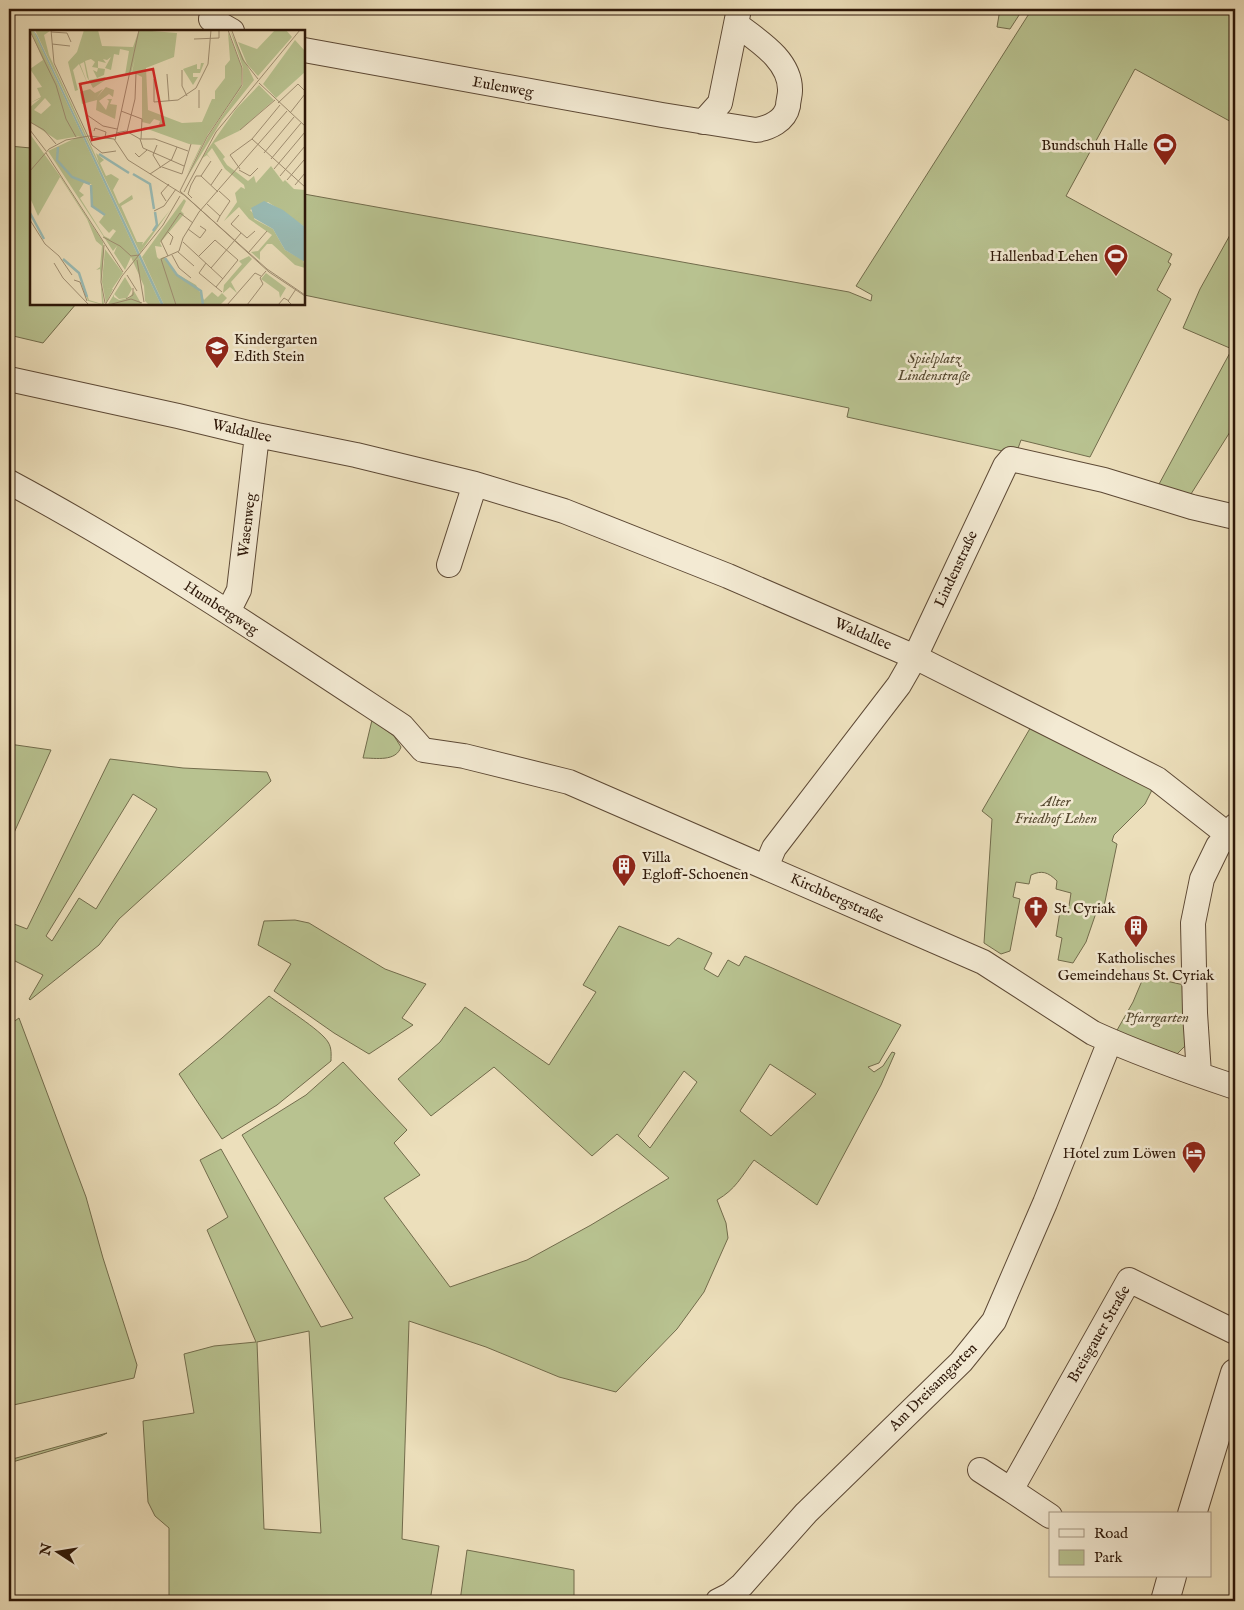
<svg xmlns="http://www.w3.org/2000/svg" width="1244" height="1610" font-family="'IM FELL English',serif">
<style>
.green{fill:#b8c290;stroke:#726c4c;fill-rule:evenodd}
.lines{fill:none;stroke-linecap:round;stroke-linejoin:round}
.minor-casing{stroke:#5d4935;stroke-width:26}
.tertiary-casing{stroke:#5d4935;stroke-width:30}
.minor{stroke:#f3ead3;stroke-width:24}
.tertiary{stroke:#f3ead3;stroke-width:28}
.labels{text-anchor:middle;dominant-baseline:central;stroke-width:5;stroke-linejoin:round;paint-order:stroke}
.street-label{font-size:15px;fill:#2d1708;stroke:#f3ead3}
.poi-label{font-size:15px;fill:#2d1708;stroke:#f3ead3;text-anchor:end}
.park-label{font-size:15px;font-style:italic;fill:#574a31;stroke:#f3ead3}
.inset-river{fill:none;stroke:#9abcb6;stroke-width:2.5}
.inset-road{fill:none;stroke:#a08f73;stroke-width:1}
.view{fill:#d62828;fill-opacity:0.15;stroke:#d62828;stroke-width:2.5}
.inset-edge{fill:none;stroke:#2d1708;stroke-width:2.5}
</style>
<rect width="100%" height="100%" fill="#ecdfbb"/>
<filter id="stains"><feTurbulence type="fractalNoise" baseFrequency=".004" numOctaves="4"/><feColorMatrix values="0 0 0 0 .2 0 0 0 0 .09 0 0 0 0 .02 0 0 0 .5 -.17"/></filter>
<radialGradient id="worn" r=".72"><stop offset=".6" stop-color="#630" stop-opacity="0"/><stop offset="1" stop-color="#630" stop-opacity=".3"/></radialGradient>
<!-- green -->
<path class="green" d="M1000 9H1023L1010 29 997 27Z
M1032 9H1235V124L1135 69 1066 196 1172 254 1168 262 1171 264 1157 290 1171 299 1090 457 1021 440 1016 454 847 417 849 408 304 295V194L849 292 871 301 872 295 856 286Z
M9 146 31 148V304H76L43 343 9 335Z
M1235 226V424L1191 494 1158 486 1232 349 1183 328 1200 289Z
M372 720 394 736 401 747C396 762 376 758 363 758Z
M1032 725 1153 788 1145 804 1114 835 1112 841 1117 844 1103 911 1097 910 1086 942 1073 963 1058 960 1062 938 1056 936 1061 905 1069 906 1071 893 1056 889 1057 881C1048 872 1042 870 1031 875L1029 884 1016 882 1013 897 1020 899 1010 951 1001 954 984 943 992 819 982 811Z
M9 744 51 750 9 844Z
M110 759 183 768 267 772 271 781 119 919 99 945 30 1000 29 999 43 975 9 958V922L27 929ZM133 794 157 809 96 909 79 898 52 941 46 936Z
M295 920 309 923 385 969 426 984 402 1018 413 1025 369 1054 334 1033 274 991 291 964 258 945 264 921Z
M619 926 669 946 678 938 712 953 704 969 718 977 728 960 739 966 745 956 901 1025 879 1063 868 1067 874 1072 883 1066 892 1052 895 1053 881 1085 817 1205 754 1160C741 1177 736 1189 717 1200L726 1223 728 1238 704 1292 677 1329 616 1392 559 1377 486 1347 409 1321 402 1539 439 1546 430 1601H169V1528L155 1516 148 1502 143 1421 194 1413 184 1354 214 1346 256 1342 207 1230 228 1217 200 1160 221 1149 321 1327 353 1318 242 1135 306 1095 343 1062 407 1130 394 1143 420 1175 384 1198 450 1287 527 1260 591 1225 669 1178 617 1134 592 1156 494 1067 431 1116 398 1079 440 1042 465 1007 549 1065 596 992 583 985ZM770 1064 816 1094 771 1136 740 1111ZM684 1071 697 1082 650 1148 638 1136ZM309 1331 321 1533 264 1529 257 1342Z
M1144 976 1184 985 1187 1044 1177 1054 1116 1032 1133 1002Z
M269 996C282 1006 321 1030 328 1042 332 1048 331 1055 331 1061L277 1105 222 1139 179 1074 222 1038Z
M19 1018 86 1197 103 1258 137 1365 134 1378 9 1406V1217L11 1216 9 1208V1025Z
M107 1433 101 1436 9 1463V1460Z
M467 1550 574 1570V1601H460Z"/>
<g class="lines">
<defs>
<path id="minor" d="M211 19 232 31
M304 50 662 115 756 130C769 128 785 121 788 106 788 101 790 96 790 91 791 60 757 40 736 24
M703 122 720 103 739 9
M9 379 178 416 257 435 356 455 475 484 564 511 728 576 915 657 1157 779 1227 834
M9 482C145 555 273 641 402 726L423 750 464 756 569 782 983 962 1093 1033C1139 1054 1187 1071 1235 1087
M449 565 475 484
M228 612 239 590 257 435
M766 867 774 848 899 685 915 657 1005 466 1011 459 1104 480 1192 507 1235 517
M1199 1074 1195 1013 1193 923 1202 879 1218 846 1235 826
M980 1470 1011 1490
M1050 1516 1011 1490 1129 1280 1235 1332
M718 1601 730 1595 742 1585 806 1513 961 1362 994 1321 1045 1203 1110 1041"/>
<path id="tertiary" d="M1192 1514 1235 1373
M1165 1601 1172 1576"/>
</defs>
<!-- minor casing -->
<use href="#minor" class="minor-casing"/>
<!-- tertiary casing -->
<use href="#tertiary" class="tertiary-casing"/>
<!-- minor -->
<use href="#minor" class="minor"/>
<!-- tertiary -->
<use href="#tertiary" class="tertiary"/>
</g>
<!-- icons -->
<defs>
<symbol id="stadium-pin" viewBox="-11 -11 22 30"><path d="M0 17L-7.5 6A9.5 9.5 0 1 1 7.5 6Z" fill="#8f2418" stroke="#f3ead3"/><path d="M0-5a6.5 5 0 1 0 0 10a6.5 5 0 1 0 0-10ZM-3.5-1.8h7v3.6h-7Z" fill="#fff"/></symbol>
<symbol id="school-pin" viewBox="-11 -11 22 30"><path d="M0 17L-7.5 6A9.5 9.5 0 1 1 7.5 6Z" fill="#8f2418" stroke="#f3ead3"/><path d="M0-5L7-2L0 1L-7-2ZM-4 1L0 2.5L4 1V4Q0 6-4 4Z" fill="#fff"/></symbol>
<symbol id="building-pin" viewBox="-11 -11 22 30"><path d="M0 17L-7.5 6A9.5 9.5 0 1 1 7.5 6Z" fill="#8f2418" stroke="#f3ead3"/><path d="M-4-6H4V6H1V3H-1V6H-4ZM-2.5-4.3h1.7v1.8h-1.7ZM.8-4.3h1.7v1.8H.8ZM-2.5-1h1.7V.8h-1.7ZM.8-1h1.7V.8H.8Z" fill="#fff"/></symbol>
<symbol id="church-pin" viewBox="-11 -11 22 30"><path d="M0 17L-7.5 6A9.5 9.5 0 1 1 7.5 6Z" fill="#8f2418" stroke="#f3ead3"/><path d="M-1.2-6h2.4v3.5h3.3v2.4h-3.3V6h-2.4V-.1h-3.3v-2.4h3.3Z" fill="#fff"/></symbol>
<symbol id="hotel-pin" viewBox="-11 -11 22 30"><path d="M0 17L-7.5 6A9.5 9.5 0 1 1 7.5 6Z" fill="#8f2418" stroke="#f3ead3"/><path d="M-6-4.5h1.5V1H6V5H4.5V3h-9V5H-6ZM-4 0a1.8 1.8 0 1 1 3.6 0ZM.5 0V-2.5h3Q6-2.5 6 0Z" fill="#fff"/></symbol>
</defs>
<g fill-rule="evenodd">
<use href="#stadium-pin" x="1151" y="131" width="28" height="38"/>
<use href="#stadium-pin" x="1102" y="242" width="28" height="38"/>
<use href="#school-pin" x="203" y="334" width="28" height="38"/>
<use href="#building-pin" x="610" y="852" width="28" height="38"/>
<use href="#church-pin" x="1022" y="894" width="28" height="38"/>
<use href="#building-pin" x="1122" y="913" width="28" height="38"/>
<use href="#hotel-pin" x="1180" y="1139" width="28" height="38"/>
</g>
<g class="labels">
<!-- street labels -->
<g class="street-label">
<text transform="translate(503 87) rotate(10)">Eulenweg</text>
<text transform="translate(242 431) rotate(13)">Waldallee</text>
<text transform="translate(247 525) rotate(-83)">Wasenweg</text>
<text transform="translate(956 569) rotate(-65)">Lindenstraße</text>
<text transform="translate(221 608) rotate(33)">Humbergweg</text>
<text transform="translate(863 634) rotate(23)">Waldallee</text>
<text transform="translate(837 898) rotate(24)">Kirchbergstraße</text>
<text transform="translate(1099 1334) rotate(-60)">Breisgauer Straße</text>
<text transform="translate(933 1387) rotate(-45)">Am Dreisamgarten</text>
</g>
<!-- poi labels -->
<g class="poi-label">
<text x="1148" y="145">Bundschuh Halle</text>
<text x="1098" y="256">Hallenbad Lehen</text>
<text x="234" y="339" text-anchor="start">Kindergarten<tspan x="234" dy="17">Edith Stein</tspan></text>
<text x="642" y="857" text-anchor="start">Villa<tspan x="642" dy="17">Egloff-Schoenen</tspan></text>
<text x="1054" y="908" text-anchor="start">St. Cyriak</text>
<text x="1136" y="958" text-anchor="middle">Katholisches<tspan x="1136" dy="17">Gemeindehaus St. Cyriak</tspan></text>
<text x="1176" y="1153">Hotel zum Löwen</text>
</g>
<!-- park labels -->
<g class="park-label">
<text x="934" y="358">Spielplatz<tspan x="934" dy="17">Lindenstraße</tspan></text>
<text x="1056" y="801">Alter<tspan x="1056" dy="17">Friedhof Lehen</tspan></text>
<text x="1157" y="1017">Pfarrgarten</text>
</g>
</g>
<!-- overview -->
<g transform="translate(30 30)">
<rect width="275" height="275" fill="#ecdfbb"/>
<path d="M0 0H3L131 275H119L115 271 114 256 101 227 95 240 84 223 87 216 83 221 18 121 50 106 27 110 0 92V77L11 68 0 73 11 67 7 58 12 57 0 39 13 30ZM15 68 21 75 11 84 4 80ZM55 151 62 155V176L75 184 69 192 79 203 83 199 86 201 80 209 74 206 50 168 54 165 49 161ZM5 0 20 1 14 5 19 25 69 133 66 123 74 130 70 133 76 146 81 144 89 149 83 160 89 174 102 165 103 169 91 176 107 212H113L112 215 140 180 110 223ZM54 0H68L72 16 103 17 109 0 147 3 144 27 116 38 118 80 152 93 172 92 182 69H185V61L195 48V36L200 30 198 2 212 38 211 57 178 104 165 129 162 135 157 144 171 115 159 114 112 97H128L130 91 124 89 120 94 112 92V47L102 42 105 28 101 44 95 45 99 21 90 19 89 25 84 24 81 40 75 38 81 27 77 30 73 29 76 33 68 31V38L75 39 74 45 67 48 63 40 67 42 68 38 62 37 65 32 61 29 55 31 59 50 75 47 77 49 63 58 57 47 54 32 50 34 59 57 49 34 43 40 48 60 45 61 38 32 47 22ZM200 0 224 50 192 90 155 151 179 105 213 55V38ZM245 0H256L262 7 228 46 217 34 208 12 227 19ZM265 10 275 21V42L246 68 233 54ZM171 33H174L170 43H163V47H168L163 55 153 39 167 34V39H170ZM229 55 244 70 209 101 184 113 195 127 193 129 197 135 218 151 224 146 226 153 241 136 253 152 255 150 264 159 275 160V197L238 172 220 180 225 185 224 189 243 199 255 220 273 230 275 238 265 235 242 214H237L230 222V230L221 222 228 221 242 205 219 189 209 177 194 191 207 172 205 163 211 157 215 159 214 155 195 139 182 118 177 124 181 129 177 125 171 129 206 79ZM76 57 84 60 83 67 79 64 69 71 76 80 79 71 77 69H82L80 74 87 75 85 89 66 80 67 70 52 74 50 62 60 59 65 63 73 59 67 67ZM0 104 30 146 73 212 74 222 71 252 74 275 58 271 49 244 34 231 49 243 59 270 72 274 70 239 66 240 70 237 72 216 66 211 57 189 30 147 8 186 1 170ZM154 169 156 171 151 181 154 184 130 213 132 217 125 216 127 227 129 229 134 227 147 244 166 255 174 270 182 262 188 267 192 263 197 268 190 275H134L112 227ZM75 219 93 243 82 259 75 258 83 259 76 273 72 252ZM219 226 222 229 201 252 207 263 200 257 193 263 194 255 212 234 209 231ZM236 243 256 258 250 268 249 262 231 249ZM95 247 102 259 97 268 89 269 84 264V267L89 270 99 268 104 261 112 275 78 274Z" fill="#b8c290" fill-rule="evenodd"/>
<path d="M3 0 7 5 134 275H131ZM234 171 253 180 275 197V232L255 220 243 199 224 188 221 178Z" fill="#9abcb6"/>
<path class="inset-river" d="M28 117 27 130 42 147 60 154M69 124 99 143M103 144 120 154 124 179M61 155 62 176 75 185M0 183 14 209M123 201 127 195 125 182M135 228 147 245 171 261 173 275M33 229 49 243 57 267"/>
<path class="inset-road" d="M21 0 24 33 62 115 72 123 86 121M198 0 212 38V55L177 107 150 161 239 242 275 266M0 1 26 55 36 89 46 107M202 1 213 30 228 49M21 2 37 3 41 12M164 9 189 8V0M22 14 40 16M152 40V56L157 66M137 44 139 71M124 49V72M229 53 275 96M169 60V78M124 72 148 70 166 58 178 34 181 0M248 73 268 54 275 61M91 81 112 89 111 109M260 83 275 64M57 85 73 96 87 99M0 92 14 100 26 114M0 100 16 121M210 100 245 70M64 101 65 98 76 102 75 107M97 102 105 69 106 43M86 103 96 101 110 109H125L158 121M110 109 113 118 154 136M222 109 275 157M222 109 250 75M85 110 109 0M127 115 123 125 131 138M16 123 93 242M105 123 109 127 117 120M234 123 264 87M241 129 271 93M141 131 147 117M132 137 152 144 161 114M210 139 200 125 222 109M244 139 275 102M209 140 220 146 228 138M0 141 19 119 36 110 59 106 84 109 98 130 154 165 237 239 275 265M120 144 141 130M171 146 188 162M171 146 181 131M250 146 275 116M257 150 274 130M181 155 192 139M265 155 275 143M189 161 200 171 190 186M154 162 186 102 270 0M162 168 158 164 161 155 166 146H171M136 171 131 163 139 154M177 174 190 186 187 192M124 181 134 176 146 159M209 185 201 194 217 208 225 201M0 190 15 214 29 226 42 245M158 199 170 208 176 200 170 196M138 202 143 207 140 215M73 207 90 216 101 226 109 225M153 212 193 249M74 215 71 252 75 273M148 222 164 236M219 222 237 201M142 225 149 238 161 248M138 226 131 211 150 183 163 193M169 226 185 210 208 230 186 257M107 230 114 272M24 233 33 248 59 275M176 233 169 243 192 262M181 238 211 203M97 245 107 261M44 250 50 252 57 271M96 269 103 265V258M75 275 92 246 133 195 150 166M78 275 101 269 112 273M146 275 131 229 149 221 153 208 169 182 257 81M197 275 225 243 231 246M217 275 233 254 230 248 236 241M248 275 254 268 259 271M262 275 258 271 266 259"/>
<path class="view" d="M123 39 134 95 62 110 50 54Z"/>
<rect width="275" height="275" class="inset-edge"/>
</g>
<!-- margin -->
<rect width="1244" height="1610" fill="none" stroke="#ecdfbb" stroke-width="30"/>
<rect x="10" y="10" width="1224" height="1590" fill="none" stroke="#2d1708" stroke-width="2.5"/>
<rect x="15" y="15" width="1214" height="1580" fill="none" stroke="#2d1708"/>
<!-- legend -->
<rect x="1049" y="1512" width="162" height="65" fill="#f3ead3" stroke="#a49682"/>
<rect x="1059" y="1529" width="25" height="8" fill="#f3ead3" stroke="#a49682"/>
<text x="1094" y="1538" font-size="15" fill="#2d1708">Road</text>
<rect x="1059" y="1550" width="25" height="15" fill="#b8c290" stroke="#a49682"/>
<text x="1094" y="1562" font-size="15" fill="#2d1708">Park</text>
<!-- north arrow -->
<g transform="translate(58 1552) rotate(282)" stroke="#f3ead3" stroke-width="4" paint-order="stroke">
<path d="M0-4L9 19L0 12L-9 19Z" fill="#2d1708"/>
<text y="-8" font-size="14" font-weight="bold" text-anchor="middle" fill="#2d1708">N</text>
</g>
<rect width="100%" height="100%" filter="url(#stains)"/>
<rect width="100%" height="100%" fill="url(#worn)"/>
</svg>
